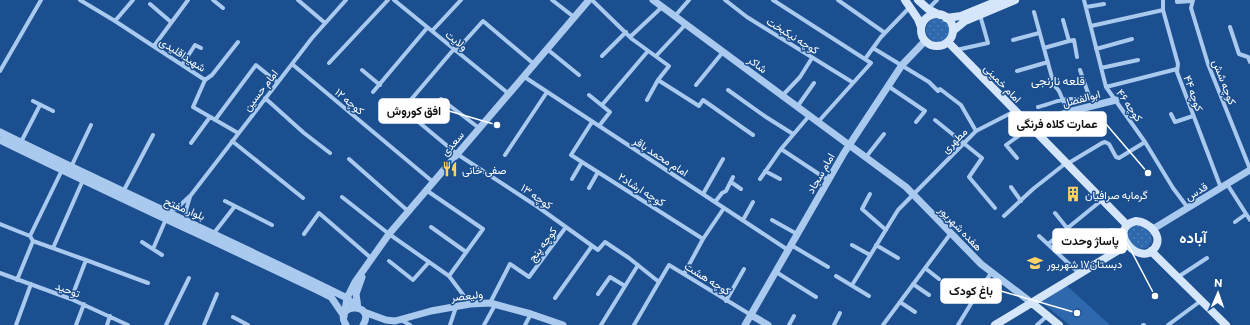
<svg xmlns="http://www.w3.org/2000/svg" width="1250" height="325" font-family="Commissioner,Vazirmatn,sans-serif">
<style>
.grass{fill:url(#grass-dots)}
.park{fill:#2e69ad}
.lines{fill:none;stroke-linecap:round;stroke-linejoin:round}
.minor{stroke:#a9c9ee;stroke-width:4}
.tertiary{stroke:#a9c9ee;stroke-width:7}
.secondary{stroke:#d6e6fa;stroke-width:8}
.labels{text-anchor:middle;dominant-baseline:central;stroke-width:3;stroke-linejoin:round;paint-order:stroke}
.street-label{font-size:11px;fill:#fff;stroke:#1b4f8f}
.poi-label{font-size:11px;fill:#fff;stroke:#1b4f8f;text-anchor:start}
.neighbourhood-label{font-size:12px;fill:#fff;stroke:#1b4f8f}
.district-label{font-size:15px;font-weight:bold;fill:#fff;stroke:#1b4f8f}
.leader{fill:none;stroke:#fff;stroke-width:1.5}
.callout-dot{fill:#fff;stroke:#1b4f8f;stroke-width:1.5}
.callout{fill:#fff;stroke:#fff;stroke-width:1.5}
.callout-label{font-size:12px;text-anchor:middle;font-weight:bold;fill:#111}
</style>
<defs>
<pattern id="grass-dots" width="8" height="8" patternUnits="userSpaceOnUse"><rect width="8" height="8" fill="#2e69ad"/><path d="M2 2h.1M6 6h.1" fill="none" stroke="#4d80b9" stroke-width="1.8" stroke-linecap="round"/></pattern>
</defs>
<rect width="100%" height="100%" fill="#1b4f8f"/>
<!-- grass -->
<path class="grass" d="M926 30a12 12 0 1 1 24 0a12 12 0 1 1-24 0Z
M1137 225H1141L1151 234 1152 242 1147 248C1135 251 1124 239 1130 228Z"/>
<!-- park -->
<path class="park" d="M1066 285 1110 325H1070L1041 302Z"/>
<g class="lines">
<!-- minor -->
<path class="minor" d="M80 0 115 21 205 80 193 107 238 133
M213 0 223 8
M298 0 325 23
M394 0 509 94
M552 0 574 17
M592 0 632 39 669 66 658 80 647 100
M725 0 747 17 852 82
M773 0 871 63 818 122
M838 0 885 33
M1084 0 1106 87 1145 142 1173 188 1188 208
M1163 0V10L1178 64 1177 72 1221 188
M1177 0V2L1192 1
M1193 0 1191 8 1208 64 1250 169
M150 4 171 22
M1086 7 1104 4
M928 9 937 0
M1034 12 1054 85 1059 91 1068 112
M675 16 689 0
M115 21 133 0
M1091 26 1163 10
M1230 27 1239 54 1248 57 1250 62
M432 31 461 0
M630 37 662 7
M1013 40 1039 33
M1069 41 1074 40 1077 57
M154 46 188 0
M873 48 929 82 938 91 940 89 961 105 976 131
M1044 48 1069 41 1063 20
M454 49 403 109 457 154 538 207 598 250 605 242 629 258 659 282 669 265 751 315
M547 49 579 75
M1096 49 1132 39
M956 50 988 43 980 15
M456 51 483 21 534 64
M602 56 626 32
M656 56 686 24
M865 59 881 37 910 7
M329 63 388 0
M292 64 433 182
M182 65 195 45 201 48
M1101 68 1138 60
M362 70 380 85
M0 71 41 0
M1017 71 1048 62
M523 76 788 250
M205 80 212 75 238 42
M658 80 699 106 703 100 753 135
M696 85 723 52
M888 86 925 111 916 122
M1106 87 1177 69
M728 90 766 117 793 134
M373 92 427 28
M589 95 610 112 599 126
M782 96 800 77 812 58
M265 98 304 133 330 153
M441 99 479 128
M33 101 53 111
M602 105 648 51
M797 107 814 83
M1038 107C1050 104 1067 96 1078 100L1089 96 1080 70
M1171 114 1175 122 1193 116
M215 120 256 65 277 82
M935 120 982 158 969 177 995 208
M592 122 571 155 703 239
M232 141 303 198
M21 142 40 105
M191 143 210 117
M781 149 828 180
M505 155 547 92
M866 157 884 134
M1017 158 1006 145 1031 127
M349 159 408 211
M1067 164 1102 143 1105 142 1109 144 1116 157 1119 158 1145 142
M71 167 91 125
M765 171 780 179
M572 179 582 162
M760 179 781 149 809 116
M731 182 741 189
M1227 184 1250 220
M1011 187 1021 201
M589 188 598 172
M426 190 483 229 449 276 470 304
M123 192 153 135
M703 194 723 159
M870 194 862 209 886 230
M342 197 389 234 449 276
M225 201 272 225
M715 202 722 193 726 191 733 177
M168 211 176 209 191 195 312 38 346 0
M1055 213 1067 228
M1004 216 1033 189 1066 163
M187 220 186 210 190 197
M743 220 753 202
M772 220 797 234
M1235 222 1246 214
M0 224 30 236 33 241 86 260
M431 227 466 252
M214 233 235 206
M304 234 319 213 371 258
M30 236 62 170
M1039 236 1080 274
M142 242 162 255
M1048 244 1102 200
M791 245 828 267
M852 245 870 255
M876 245 898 258
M1089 246 1111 230 1124 232
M53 248 83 180
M153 249 166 219
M389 261 413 280 429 262
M925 268 939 279
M776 272 816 297
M0 273 71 299 128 325
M684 274 703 239 724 208
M836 276 869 296
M1178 277 1207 258
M17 280 33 241
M913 284 929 295
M852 285 898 210 976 131 1015 111
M598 294 610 277 625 286
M555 298 592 246
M71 299 86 260 148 283
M726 301 744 269
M900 302 915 312
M490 303 510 264 529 277 566 227
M233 317 248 325
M401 320 410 325
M16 325 31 284
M76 325 84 304
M107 325 110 316
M166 325 189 278
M204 325 217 294
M450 325 456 307
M484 325 495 305
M525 325 531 314
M601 325 638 265
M634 325 659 282
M789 325 794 316
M834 325 840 313
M883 325 951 233
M958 325 980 289 992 272
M1037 325 1047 316
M1143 325H1144
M1168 325 1202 300"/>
<!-- tertiary -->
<path class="tertiary" d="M653 0 906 187 981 264 1032 303
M1031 127 1068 112 1116 100
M0 132C115 189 232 241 347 298L358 308
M0 140C106 192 214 241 321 292L331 297 344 316
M1153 229 1250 170
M358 308 356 294 362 277
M364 312 386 320 395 321 431 311 470 304 490 303 531 314 563 325
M751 315 768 325
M344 316 347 298 355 282 389 234 589 0
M346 325C332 303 377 302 363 325
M745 325 844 153 902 65 925 41"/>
<!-- secondary -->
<path class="secondary" d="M905 0 918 19 921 27
M918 0 928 9 940 15
M921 30a16 16 0 1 1 32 0a16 16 0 1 1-32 0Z
M946 18 961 16 1000 0
M953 31 965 21 1015 0
M948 42 1127 225
M1136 221C1148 222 1165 236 1154 249 1138 267 1106 228 1136 221Z
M1151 251 1226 325
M1032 303 1059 325
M995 325 1127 245"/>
</g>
<!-- icons -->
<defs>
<symbol id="restaurant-bare" viewBox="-9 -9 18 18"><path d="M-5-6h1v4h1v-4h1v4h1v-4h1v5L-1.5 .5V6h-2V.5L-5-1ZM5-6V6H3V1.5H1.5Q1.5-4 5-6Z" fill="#ffd166" stroke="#1b4f8f" stroke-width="2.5" paint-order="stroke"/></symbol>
<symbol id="building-bare" viewBox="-9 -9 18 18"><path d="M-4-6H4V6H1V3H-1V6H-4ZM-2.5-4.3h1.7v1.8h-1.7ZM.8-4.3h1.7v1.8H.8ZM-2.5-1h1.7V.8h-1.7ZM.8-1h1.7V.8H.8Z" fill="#ffd166" stroke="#1b4f8f" stroke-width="2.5" paint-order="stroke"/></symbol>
<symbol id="school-bare" viewBox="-9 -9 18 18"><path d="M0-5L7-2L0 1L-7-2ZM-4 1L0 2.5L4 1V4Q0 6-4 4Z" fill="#ffd166" stroke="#1b4f8f" stroke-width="2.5" paint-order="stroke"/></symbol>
</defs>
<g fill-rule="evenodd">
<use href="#restaurant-bare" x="439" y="158" width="22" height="22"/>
<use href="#building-bare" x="1062" y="183" width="22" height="22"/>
<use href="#school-bare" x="1024" y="252" width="22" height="22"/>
</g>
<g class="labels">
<!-- street labels -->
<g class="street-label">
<text transform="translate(793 35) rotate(32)">کوچه نیکبخت</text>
<text transform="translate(457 40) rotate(39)">ولایت</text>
<text transform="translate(183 54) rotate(33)">شهیداقلیدی</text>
<text transform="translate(758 64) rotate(37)">شاکر</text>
<text transform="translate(1225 82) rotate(69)">کوچه شش</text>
<text transform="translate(1003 83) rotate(46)">امام خمینی</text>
<text transform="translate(260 90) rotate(-52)">امام حسین</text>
<text transform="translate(1194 93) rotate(70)">کوچه ۴۴</text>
<text transform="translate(1081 98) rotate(-15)">ابوالفضل</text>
<text transform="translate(350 101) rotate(40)">کوچه ۱۲</text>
<text transform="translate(1130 105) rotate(55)">کوچه ۴۶</text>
<text transform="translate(954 140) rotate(-45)">مطهری</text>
<text transform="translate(452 143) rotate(-49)">سعدی</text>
<text transform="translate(661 156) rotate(33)">امام محمد باقر</text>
<text transform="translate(820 173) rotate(-60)">امام سجاد</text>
<text transform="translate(642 189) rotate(32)">کوچه ارشاد۲</text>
<text transform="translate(1196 191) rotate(-31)">قدس</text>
<text transform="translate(537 196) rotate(34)">کوچه ۱۳</text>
<text transform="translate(185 208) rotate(23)">بلوار مفتح</text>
<text transform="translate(961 228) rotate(46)">هفده شهریور</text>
<text transform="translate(542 244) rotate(-53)">کوچه پنج</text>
<text transform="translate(708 278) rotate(32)">کوچه هشت</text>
<text transform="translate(68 289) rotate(21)">توحید</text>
<text transform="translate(467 295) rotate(-6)">ولیعصر</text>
</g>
<!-- poi labels -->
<g class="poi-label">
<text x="462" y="169">صفی خانی</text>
<text x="1085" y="194">گرمابه صرافیان</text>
<text x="1047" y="263">دبستان۱۷ شهریور</text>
</g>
<!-- neighbourhood labels -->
<g class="neighbourhood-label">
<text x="1058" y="80">قلعه نارنجی</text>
</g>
<!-- district labels -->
<g class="district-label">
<text x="1193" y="237">آباده</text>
</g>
</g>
<!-- callouts -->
<path class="leader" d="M497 125L449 111M1148 173L1106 124M1155 296L1126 241M1077 313L1001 291"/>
<g class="callout-dot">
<circle cx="497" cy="125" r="4"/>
<circle cx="1148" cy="173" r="4"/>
<circle cx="1155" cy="296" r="4"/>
<circle cx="1077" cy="313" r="4"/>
</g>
<g class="callout">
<rect x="379" y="99" width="70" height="24" rx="4"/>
<rect x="1009" y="112" width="97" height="24" rx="4"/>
<rect x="1053" y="229" width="73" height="24" rx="4"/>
<rect x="941" y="279" width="60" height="24" rx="4"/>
</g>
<g class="callout-label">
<text x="414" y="115">افق کوروش</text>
<text x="1057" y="128">عمارت کلاه فرنگی</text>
<text x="1090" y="245">پاساژ وحدت</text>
<text x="971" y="295">باغ کودک</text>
</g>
<!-- north arrow -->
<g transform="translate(1218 293) rotate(2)" stroke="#1b4f8f" stroke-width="3" paint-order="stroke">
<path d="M0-3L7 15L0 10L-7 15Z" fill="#ffffff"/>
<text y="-6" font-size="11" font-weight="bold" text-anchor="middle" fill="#ffffff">N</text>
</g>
</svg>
